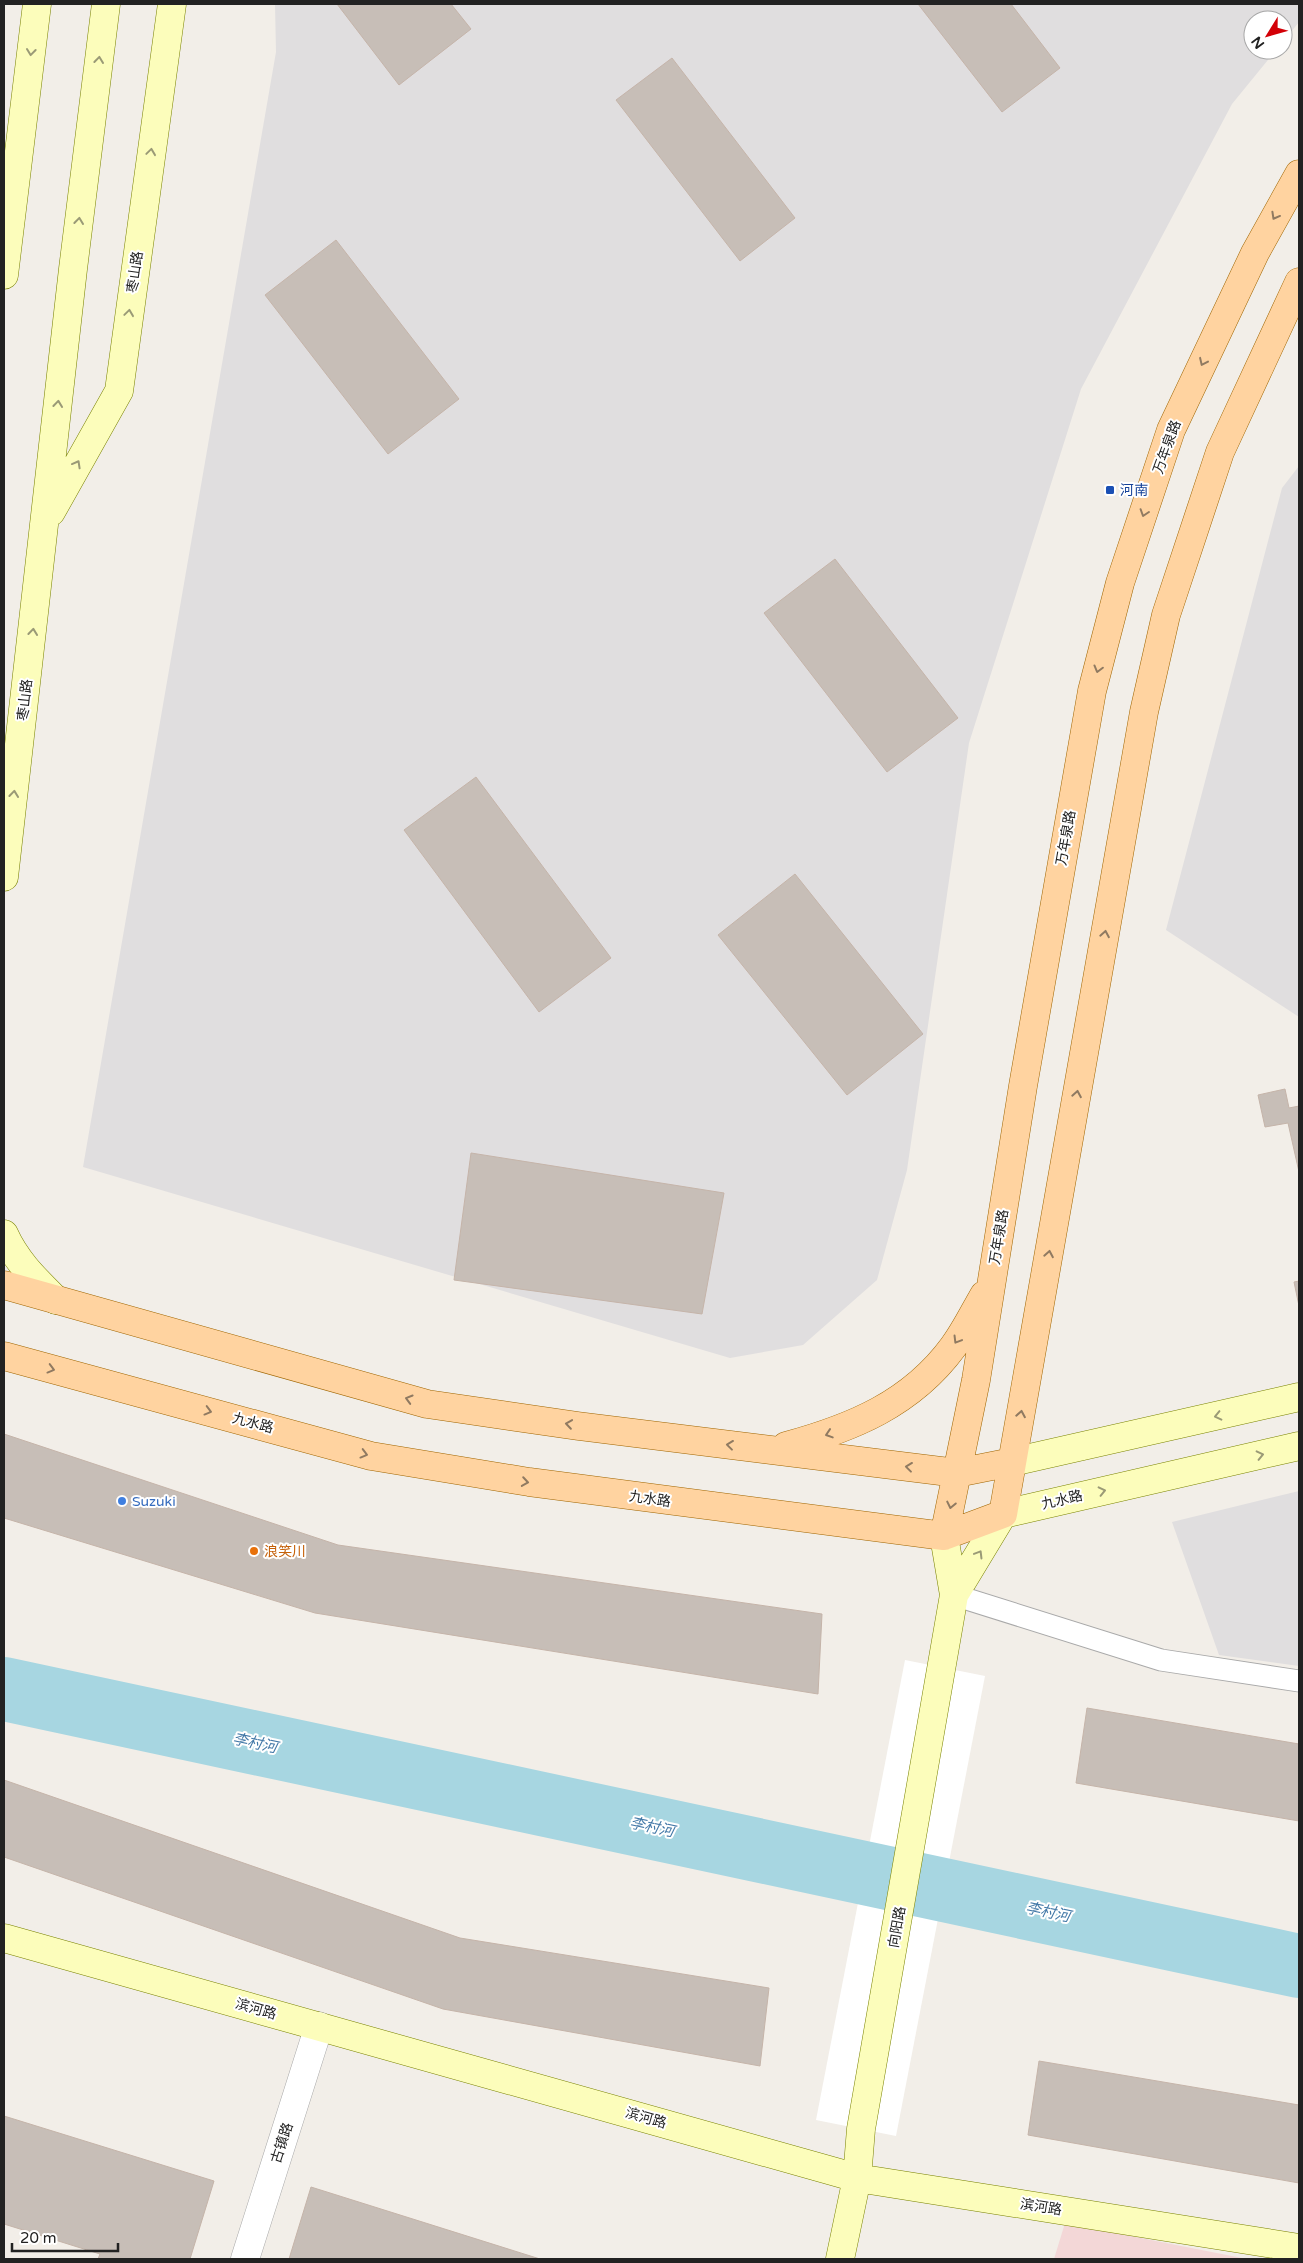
<svg xmlns="http://www.w3.org/2000/svg" width="1303" height="2263" font-family="'Varela Round','Noto Sans SC',sans-serif">
<style>
.residential{fill:#e0dedf}
.commercial{fill:#f3d7d7}
.pier{fill:#fff}
.lines{fill:none;stroke-linecap:round;stroke-linejoin:round}
.river{stroke:#a7d6e1;stroke-width:64}
.building{fill:#c7beb7;stroke:#c5b4a9}
.lane-casing{stroke:#a9a9a9;stroke-width:23}
.street-casing{stroke:#a9a9a9;stroke-width:29}
.secondary-casing{stroke:#788100;stroke-width:29}
.primary-casing{stroke:#9f6500;stroke-width:29}
.lane{stroke:#fff;stroke-width:21}
.street{stroke:#fff;stroke-width:28}
.secondary{stroke:#fcfdbb;stroke-width:28}
.primary{stroke:#ffd3a0;stroke-width:28}
.oneway{stroke:#9a9a76}
.oneway2{stroke:#907a61}
.transit-dot{fill:#1a4fb4;stroke:#fff;stroke-width:2}
.shop-dot{fill:#3f7fe0;stroke:#fff;stroke-width:2}
.food-dot{fill:#e8710a;stroke:#fff;stroke-width:2}
.labels{text-anchor:middle;dominant-baseline:central;stroke-width:4;stroke-linejoin:round;paint-order:stroke}
.street-label{font-size:14px;fill:#222;stroke:#fff}
.transit-label{font-size:14px;fill:#164399;stroke:#fff;text-anchor:start}
.shop-label{font-size:14px;fill:#366cbe;stroke:#fff;text-anchor:start}
.food-label{font-size:14px;fill:#c56008;stroke:#fff;text-anchor:start}
.water-label{font-size:15px;font-style:italic;fill:#4278a7;stroke:#fff}
</style>
<rect width="100%" height="100%" fill="#f2eee8"/>
<!-- residential -->
<path class="residential" d="M275 4H1299V22L1283 42V20H1253V50H1276L1232 104 1081 389 969 743 907 1170 877 1280 803 1345 730 1358 83 1167 276 52Z
M1299 466V1017L1166 930 1282 488Z
M1299 1491V1666L1219 1655 1172 1522Z"/>
<!-- commercial -->
<path class="commercial" d="M1065 2223 1247 2259H1054Z"/>
<!-- pier -->
<path class="pier" d="M905 1660 985 1676 896 2136 816 2120Z"/>
<g class="lines">
<!-- river -->
<path class="river" d="M4 1689 1299 1966"/>
</g>
<!-- building -->
<path class="building" d="M337 4H451L471 29 399 85Z
M918 4H1011L1060 68 1002 112Z
M672 58 795 218 740 261 616 100Z
M336 240 459 399 388 454 265 295Z
M835 559 958 718 887 772 764 613Z
M476 777 611 958 539 1012 404 830Z
M795 874 923 1034 847 1095 718 935Z
M1285 1089 1289 1108 1299 1106V1172L1288 1123 1265 1127 1258 1095Z
M471 1153 724 1193 702 1314 454 1280Z
M1299 1281V1306L1294 1282Z
M4 1434 338 1545 822 1614 818 1694 315 1613 4 1518Z
M1087 1708 1299 1744V1821L1076 1783Z
M4 1780 460 1938 769 1988 760 2066 443 2009 4 1857Z
M1039 2061 1299 2105V2183L1028 2135Z
M4 2116 214 2181 190 2259H98L100 2254 4 2224Z
M311 2187 540 2259H289Z"/>
<g class="lines">
<defs>
<path id="lane" d="M954 1595 1161 1660 1299 1681"/>
<path id="street" d="M245 2259 319 2026"/>
<path id="secondary" d="M4 275 37 4
M51 512 119 391 172 4
M4 877 73 269 106 4
M4 1234C16 1261 35 1279 56 1300
M1012 1462 1299 1397
M954 1595 1003 1514 1299 1446
M4 1938 857 2178 1299 2248
M840 2259 857 2178 861 2129 954 1595 944 1536"/>
<path id="primary" d="M4 1285 427 1404 578 1426 957 1473 1012 1462
M4 1356 371 1456 529 1482 944 1536 1003 1514 1144 712 1166 615 1220 452 1299 282
M786 1446C852 1428 911 1404 953 1347 965 1331 974 1312 984 1295
M944 1536 976 1380 1023 1086 1092 691 1120 583 1171 430 1255 253 1299 174"/>
</defs>
<!-- lane casing -->
<use href="#lane" class="lane-casing"/>
<!-- street casing -->
<use href="#street" class="street-casing"/>
<!-- secondary casing -->
<use href="#secondary" class="secondary-casing"/>
<!-- primary casing -->
<use href="#primary" class="primary-casing"/>
<!-- lane -->
<use href="#lane" class="lane"/>
<!-- street -->
<use href="#street" class="street"/>
<!-- secondary -->
<use href="#secondary" class="secondary"/>
<!-- primary -->
<use href="#primary" class="primary"/>
</g>
<!-- one-way arrows -->
<defs><path id="oneway-chevron" d="M-2-3.5L2.5 0L-2 3.5" fill="none" stroke-width="1.6" stroke-linecap="round" stroke-linejoin="round" transform="scale(1.25)"/></defs>
<g class="oneway">
<use href="#oneway-chevron" transform="translate(31 52) rotate(97)"/>
<use href="#oneway-chevron" transform="translate(99 60) rotate(-83)"/>
<use href="#oneway-chevron" transform="translate(151 152) rotate(-82)"/>
<use href="#oneway-chevron" transform="translate(79 221) rotate(-83)"/>
<use href="#oneway-chevron" transform="translate(129 313) rotate(-82)"/>
<use href="#oneway-chevron" transform="translate(58 404) rotate(-84)"/>
<use href="#oneway-chevron" transform="translate(77 464) rotate(-61)"/>
<use href="#oneway-chevron" transform="translate(33 632) rotate(-84)"/>
<use href="#oneway-chevron" transform="translate(14 794) rotate(-84)"/>
<use href="#oneway-chevron" transform="translate(1218 1416) rotate(167)"/>
<use href="#oneway-chevron" transform="translate(1260 1455) rotate(-13)"/>
<use href="#oneway-chevron" transform="translate(1102 1491) rotate(-13)"/>
<use href="#oneway-chevron" transform="translate(979 1554) rotate(-59)"/>
</g>
<g class="oneway2">
<use href="#oneway-chevron" transform="translate(1275 216) rotate(119)"/>
<use href="#oneway-chevron" transform="translate(1203 362) rotate(115)"/>
<use href="#oneway-chevron" transform="translate(1144 513) rotate(108)"/>
<use href="#oneway-chevron" transform="translate(1098 669) rotate(105)"/>
<use href="#oneway-chevron" transform="translate(1105 934) rotate(-80)"/>
<use href="#oneway-chevron" transform="translate(1077 1094) rotate(-80)"/>
<use href="#oneway-chevron" transform="translate(1049 1254) rotate(-80)"/>
<use href="#oneway-chevron" transform="translate(957 1340) rotate(121)"/>
<use href="#oneway-chevron" transform="translate(51 1369) rotate(15)"/>
<use href="#oneway-chevron" transform="translate(409 1399) rotate(-164)"/>
<use href="#oneway-chevron" transform="translate(208 1411) rotate(15)"/>
<use href="#oneway-chevron" transform="translate(1021 1414) rotate(-80)"/>
<use href="#oneway-chevron" transform="translate(569 1424) rotate(-172)"/>
<use href="#oneway-chevron" transform="translate(829 1434) rotate(162)"/>
<use href="#oneway-chevron" transform="translate(730 1445) rotate(-173)"/>
<use href="#oneway-chevron" transform="translate(364 1454) rotate(15)"/>
<use href="#oneway-chevron" transform="translate(909 1467) rotate(-173)"/>
<use href="#oneway-chevron" transform="translate(525 1482) rotate(9)"/>
<use href="#oneway-chevron" transform="translate(951 1505) rotate(102)"/>
</g>
<!-- markers -->
<rect class="transit-dot" x="1105" y="485" width="10" height="10" rx="2.5"/>
<circle class="shop-dot" cx="122" cy="1501" r="5"/>
<circle class="food-dot" cx="254" cy="1551" r="5"/>
<g class="labels">
<!-- street labels -->
<g class="street-label">
<text transform="translate(135 272) rotate(-82)">枣山路</text>
<text transform="translate(1167 447) rotate(-70)">万年泉路</text>
<text transform="translate(25 700) rotate(-84)">枣山路</text>
<text transform="translate(1066 838) rotate(-80)">万年泉路</text>
<text transform="translate(999 1237) rotate(-81)">万年泉路</text>
<text transform="translate(253 1423) rotate(15)">九水路</text>
<text transform="translate(650 1499) rotate(8)">九水路</text>
<text transform="translate(1062 1500) rotate(-13)">九水路</text>
<text transform="translate(897 1927) rotate(-80)">向阳路</text>
<text transform="translate(256 2009) rotate(16)">滨河路</text>
<text transform="translate(646 2118) rotate(16)">滨河路</text>
<text transform="translate(282 2143) rotate(-72)">古镇路</text>
<text transform="translate(1041 2207) rotate(9)">滨河路</text>
</g>
<!-- transit labels -->
<g class="transit-label">
<text x="1120" y="490">河南</text>
</g>
<!-- shop labels -->
<g class="shop-label">
<text x="132" y="1501">Suzuki</text>
</g>
<!-- food labels -->
<g class="food-label">
<text x="264" y="1551">浪笑川</text>
</g>
<!-- water labels -->
<g class="water-label">
<text transform="translate(255 1743) rotate(12)">李村河</text>
<text transform="translate(652 1827) rotate(12)">李村河</text>
<text transform="translate(1048 1912) rotate(12)">李村河</text>
</g>
</g>
<!-- border -->
<rect width="1303" height="2263" fill="none" stroke="#222222" stroke-width="10"/>
<!-- north arrow -->
<g transform="translate(1268 35) rotate(233)"><circle r="24" fill="#ffffff" stroke="#a7a7a7"/>
<path d="M0-4L9 19L0 12L-9 19Z" fill="#d30007"/>
<text y="-8" font-size="14" font-weight="bold" text-anchor="middle" fill="#222222">N</text>
</g>
<!-- scale -->
<path d="M12 2243v8h106v-8" fill="none" stroke="#222222" stroke-width="2.5"/>
<text x="20" y="2243" font-size="15" fill="#222222" stroke="#ffffff" stroke-width="4" paint-order="stroke">20 m</text>
</svg>
